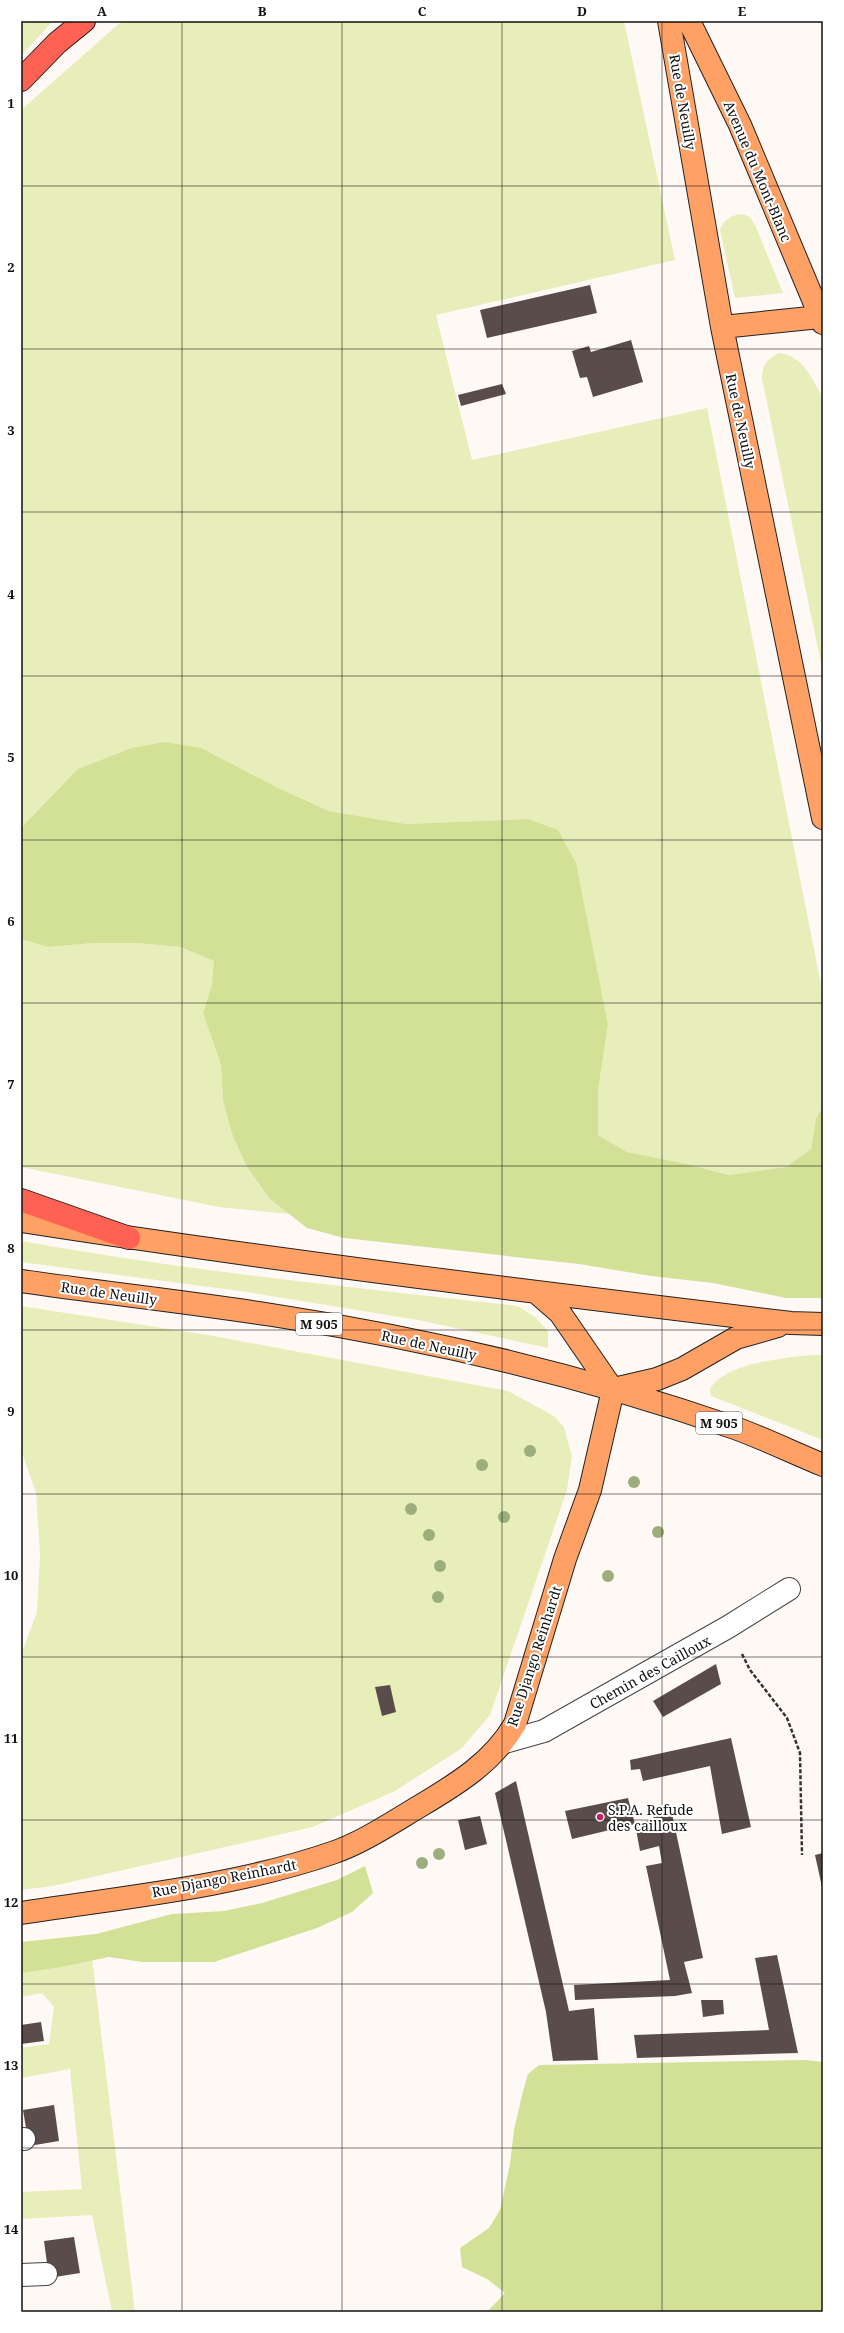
<svg xmlns="http://www.w3.org/2000/svg" width="844" height="2333" font-family="'Noto Serif',serif">
<style>
.green{fill:#e8eeb9}
.forest{fill:#d3e197}
.building{fill:#5b4c4c}
.lines{fill:none;stroke-linecap:round;stroke-linejoin:round}
.minor-casing{stroke:#444;stroke-width:24}
.major-casing{stroke:#222;stroke-width:24}
.highway-casing{stroke:#222;stroke-width:24}
.path{stroke:#333;stroke-width:2.5;stroke-dasharray:4 2;stroke-linecap:butt}
.minor{stroke:#fff;stroke-width:22}
.major{stroke:#ffa065;stroke-width:22}
.highway{stroke:#ff6253;stroke-width:22}
.tree{fill:#9cae7c}
.grid{fill:none;stroke:#111;stroke-width:1;stroke-opacity:0.55}
.poi-dot{fill:#cf1b66;stroke:#fff;stroke-width:1.5}
.labels{text-anchor:middle;dominant-baseline:central;stroke-width:4;stroke-linejoin:round;paint-order:stroke}
.shield{fill:#fff;stroke:#585858;stroke-width:1}
.shield-label{font-size:13px;font-weight:bold;fill:#111}
.street-label{font-size:14px;fill:#111;stroke:#fff}
.poi-label{font-size:14px;fill:#111;stroke:#fff;text-anchor:start}
.neatline{fill:none;stroke:#111;stroke-width:1.5}
.grid-label{font-size:13px;text-anchor:middle;font-weight:bold;fill:#111}
</style>
<rect width="100%" height="100%" fill="#fff9f5"/>
<!-- green -->
<path class="green" d="M21 21H53L21 56Z
M122 21H624L675 260 436 315 472 460 707 408 823 995V1107L816 1118 811 1149 786 1167 729 1175 687 1164 627 1152 598 1135V1091L608 1025 528 819 406 824 329 811 274 786 21 828V110Z
M742 214 750 217 756 227 783 293 735 298 720 230C723 220 731 215 742 214Z
M779 353C803 355 812 379 823 398V673L762 379C762 365 766 360 779 353Z
M21 939 48 947 93 943H136L180 947 215 961 212 984 203 1013 221 1065 223 1101 233 1137 247 1167 270 1199 290 1214 219 1207 21 1167Z
M21 1241C186 1271 352 1287 518 1306L535 1317 548 1331V1348L418 1320 247 1292 21 1262Z
M21 1306 208 1335 508 1391 554 1416 564 1427 572 1457 567 1490 490 1715 462 1748 395 1791 313 1827 53 1886 21 1890V1655L37 1612 40 1555 36 1493 21 1450Z
M811 1355H823V1440L711 1396 710 1389C725 1363 784 1358 811 1355Z
M92 1958 135 2312H112L92 2215 21 2219V2192L82 2189 70 2069 21 2078V2048L49 2044 54 2007 42 1993 21 1997V1966Z"/>
<!-- forest -->
<path class="forest" d="M165 742 201 748 274 786 329 811 406 824 528 819 558 830 576 863 608 1025 598 1091V1135L627 1152 687 1164 729 1175 786 1167 811 1149 816 1118 823 1107V1298H786L713 1283 651 1276 579 1264 344 1238 307 1228 270 1199 247 1167 233 1137 223 1101 221 1065 203 1013 212 984 214 961 180 947 136 943H93L48 947 21 939V828L78 769 132 748Z
M365 1866 373 1893 352 1912 317 1928 214 1962H142L109 1957 61 1967 21 1973V1942L96 1934 172 1914 224 1911 262 1903 337 1880Z
M806 2060 823 2062V2312H487L505 2293 487 2279 462 2267 460 2248 489 2228 500 2210 510 2164 514 2130 522 2095 528 2074 539 2065Z"/>
<!-- building -->
<path class="building" d="M590 285 597 313 487 338 480 310Z
M631 340 643 382 593 397 587 377 580 378 572 351 589 346 591 352Z
M502 384 506 394 461 406 458 395Z
M716 1664 721 1684 663 1717 653 1701Z
M390 1685 396 1712 382 1716 375 1687Z
M731 1738 751 1827 722 1834 710 1766 643 1781 640 1769 631 1770 630 1760Z
M516 1781 569 2011 594 2008 598 2060 553 2061 546 2012 495 1793Z
M628 1798 635 1824 572 1839 565 1811Z
M671 1809 703 1958 684 1962 692 1993 675 1996 575 2000 574 1985 670 1980 646 1866 662 1863 659 1846 640 1851 635 1824 654 1819 652 1813Z
M480 1816 487 1844 465 1850 458 1820Z
M823 1853V1887H822L815 1855Z
M777 1955 798 2053 637 2058 634 2035 769 2030 755 1958Z
M701 2000H723L724 2014 703 2017Z
M41 2022 44 2041 21 2044V2025Z
M54 2105 59 2141 29 2146 23 2110Z
M74 2237 80 2273 49 2278 44 2241Z"/>
<g class="lines">
<defs>
<path id="minor" d="M505 1742 544 1731 728 1627 789 1589
M21 2139H24
M21 2275 46 2274"/>
<path id="major" d="M669 21 722 327 823 818
M689 21 740 125 823 323
M722 327 820 317
M21 1221C277 1261 534 1292 791 1323L823 1324
M21 1281C105 1293 188 1302 272 1315 428 1339 585 1376 735 1428 765 1439 794 1453 823 1465
M537 1293 560 1313 613 1390
M614 1389 657 1379 682 1369 736 1338 778 1326
M21 1913C124 1897 233 1887 332 1853 362 1843 393 1822 420 1806 457 1784 493 1762 515 1724L565 1559 590 1490 613 1390"/>
<path id="highway" d="M21 80 57 43 84 21
M21 1200 129 1238"/>
</defs>
<!-- minor casing -->
<use href="#minor" class="minor-casing"/>
<!-- major casing -->
<use href="#major" class="major-casing"/>
<!-- highway casing -->
<use href="#highway" class="highway-casing"/>
<!-- path -->
<path class="path" d="M742 1654 750 1670 787 1718 800 1753 802 1855"/>
<!-- minor -->
<use href="#minor" class="minor"/>
<!-- major -->
<use href="#major" class="major"/>
<!-- highway -->
<use href="#highway" class="highway"/>
</g>
<!-- trees -->
<g class="tree">
<circle cx="530" cy="1451" r="6"/>
<circle cx="482" cy="1465" r="6"/>
<circle cx="634" cy="1482" r="6"/>
<circle cx="411" cy="1509" r="6"/>
<circle cx="504" cy="1517" r="6"/>
<circle cx="658" cy="1532" r="6"/>
<circle cx="429" cy="1535" r="6"/>
<circle cx="440" cy="1566" r="6"/>
<circle cx="608" cy="1576" r="6"/>
<circle cx="438" cy="1597" r="6"/>
<circle cx="439" cy="1854" r="6"/>
<circle cx="422" cy="1863" r="6"/>
</g>
<!-- grid -->
<path class="grid" d="M182 21V2312M342 21V2312M502 21V2312M662 21V2312M21 186H823M21 349H823M21 512H823M21 676H823M21 840H823M21 1003H823M21 1166H823M21 1330H823M21 1494H823M21 1657H823M21 1820H823M21 1984H823M21 2148H823"/>
<!-- markers -->
<circle class="poi-dot" cx="600" cy="1817" r="4"/>
<g class="labels">
<!-- shield labels -->
<g class="shield">
<rect x="296" y="1313" width="46" height="22" rx="3"/>
<rect x="696" y="1412" width="46" height="22" rx="3"/>
</g>
<g class="shield-label">
<text x="319" y="1324">M 905</text>
<text x="719" y="1423">M 905</text>
</g>
<!-- street labels -->
<g class="street-label">
<text transform="translate(683 102) rotate(80)">Rue de Neuilly</text>
<text transform="translate(758 171) rotate(67)">Avenue du Mont-Blanc</text>
<text transform="translate(741 421) rotate(78)">Rue de Neuilly</text>
<text transform="translate(109 1293) rotate(8)">Rue de Neuilly</text>
<text transform="translate(429 1345) rotate(12)">Rue de Neuilly</text>
<text transform="translate(534 1656) rotate(-72)">Rue Django Reinhardt</text>
<text transform="translate(650 1672) rotate(-29)">Chemin des Cailloux</text>
<text transform="translate(224 1878) rotate(-11)">Rue Django Reinhardt</text>
</g>
<!-- poi labels -->
<g class="poi-label">
<text x="608" y="1809">S.P.A. Refude<tspan x="608" dy="16">des cailloux</tspan></text>
</g>
</g>
<!-- border -->
<rect width="844" height="2333" fill="none" stroke="#ffffff" stroke-width="44"/>
<rect x="22" y="22" width="800" height="2289" class="neatline"/>
<g class="grid-label">
<text x="102" y="16">A</text>
<text x="262" y="16">B</text>
<text x="422" y="16">C</text>
<text x="582" y="16">D</text>
<text x="742" y="16">E</text>
<text x="11" y="108">1</text>
<text x="11" y="272">2</text>
<text x="11" y="435">3</text>
<text x="11" y="599">4</text>
<text x="11" y="762">5</text>
<text x="11" y="926">6</text>
<text x="11" y="1089">7</text>
<text x="11" y="1253">8</text>
<text x="11" y="1416">9</text>
<text x="11" y="1580">10</text>
<text x="11" y="1743">11</text>
<text x="11" y="1907">12</text>
<text x="11" y="2070">13</text>
<text x="11" y="2234">14</text>
</g>
</svg>
